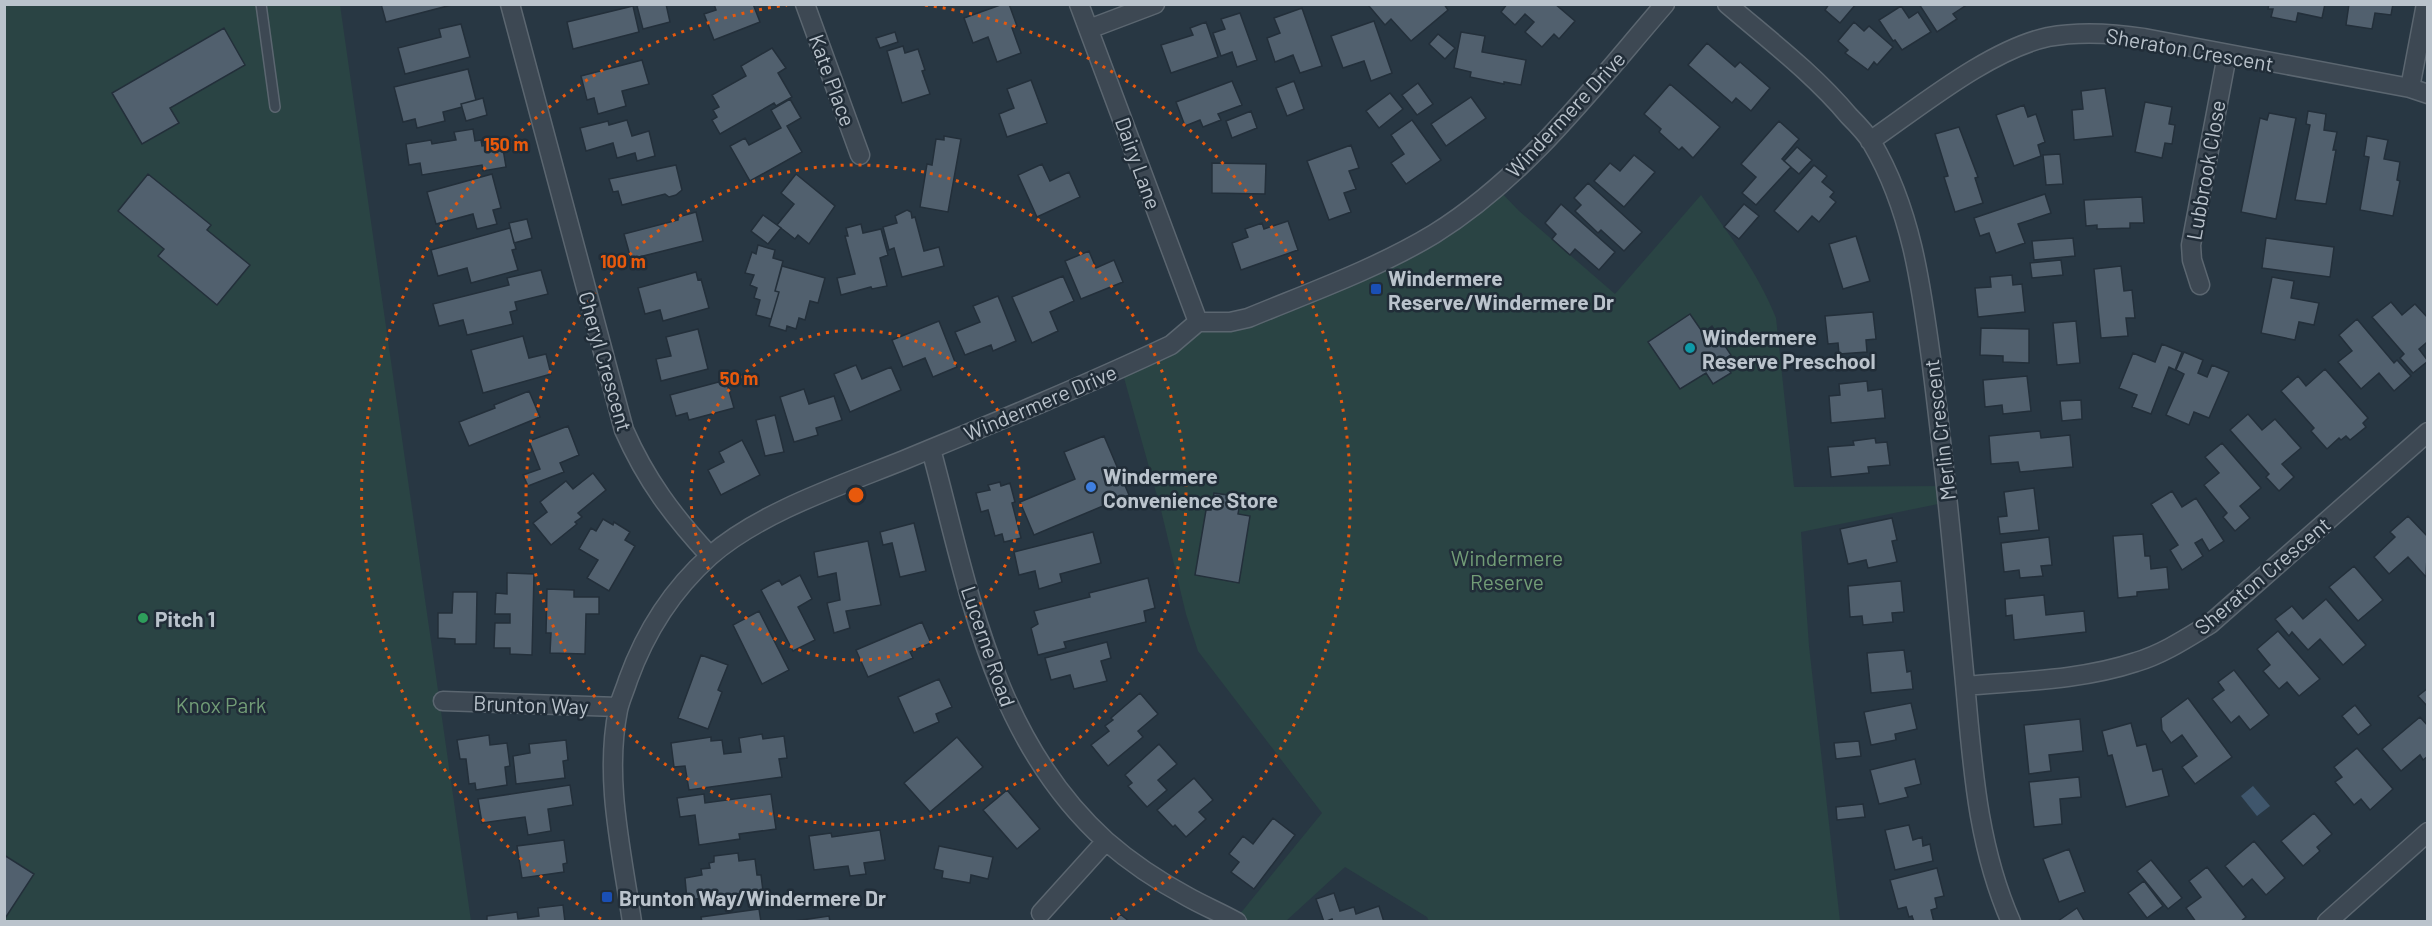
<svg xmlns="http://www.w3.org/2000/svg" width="2432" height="926" font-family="Barlow,sans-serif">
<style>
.green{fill:#2a4444}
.water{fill:#3f566c}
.building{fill:#51606e;stroke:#232f3a;stroke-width:1.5}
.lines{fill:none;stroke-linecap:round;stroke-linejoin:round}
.service-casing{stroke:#5b6670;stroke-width:12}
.minor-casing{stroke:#5b6670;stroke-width:21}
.service{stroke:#3d4853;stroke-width:9}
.minor{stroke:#3d4853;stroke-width:18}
.ring{fill:none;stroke:#e8590c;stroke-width:3;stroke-dasharray:3 6}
.transit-dot{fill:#1a4fb4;stroke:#212d38;stroke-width:2}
.culture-dot{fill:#0f9aa8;stroke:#212d38;stroke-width:2}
.shop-dot{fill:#3f7fe0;stroke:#212d38;stroke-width:2}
.leisure-dot{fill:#2e9e5b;stroke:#212d38;stroke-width:2}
.labels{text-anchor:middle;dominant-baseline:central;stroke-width:5;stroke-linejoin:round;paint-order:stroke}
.street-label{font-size:21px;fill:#bac3cc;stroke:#212d38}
.poi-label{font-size:21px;font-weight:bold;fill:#bac3cc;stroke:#212d38;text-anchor:start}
.park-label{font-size:21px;fill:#729d77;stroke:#212d38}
.centre{fill:#e8590c;stroke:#212d38;stroke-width:3}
.ring-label{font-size:18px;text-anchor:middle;font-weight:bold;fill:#e8590c;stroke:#212d38;stroke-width:5;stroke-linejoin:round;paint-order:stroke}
</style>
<rect width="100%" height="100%" fill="#283743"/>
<!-- green -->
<path class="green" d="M5 5H340L471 921H5Z
M1496 187 1519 211 1615 294 1701 195C1729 234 1758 273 1776 318L1794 487 1946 486 1948 502 1801 532 1809 646 1840 921H1429L1427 917 1345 867 1286 921 1235 920 1322 813 1198 651 1186 614 1161 510 1121 367 1221 322 1360 271Z"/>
<!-- water -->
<path class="water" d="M2253 786 2270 806 2257 816 2241 796Z"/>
<!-- building -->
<path class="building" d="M381 4H455L386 22Z
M641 4H666L670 22 643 29 637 6Z
M714 4H753L760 22 714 40 704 14 716 10Z
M1003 4H1009L1017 26 1012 28 1021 53 997 62 988 37 973 43 964 18Z
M1371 4H1444L1448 10 1411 41 1391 19 1385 25 1369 6Z
M1507 4H1555L1575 21 1559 39 1554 34 1542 47 1525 32 1534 22 1525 14 1515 25 1501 12Z
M1829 4H1856L1840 23 1825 10Z
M1919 4H1968L1953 14 1957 19 1937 32Z
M2269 4H2325L2322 18 2298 13 2296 22 2271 17 2273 9H2268Z
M2349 4H2393L2391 15 2375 13 2372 29 2346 25Z
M633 6 639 32 573 49 567 22Z
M1901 6 1909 18 1918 12 1931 32 1902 50 1895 40 1893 41 1879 20Z
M1302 8 1322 66 1300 73 1293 55 1275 62 1267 38 1280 33 1274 18Z
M1240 13 1257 60 1237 67 1232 52 1221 56 1213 33 1225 29 1221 19Z
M1374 21 1392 73 1371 81 1364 61 1343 68 1331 36Z
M1206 22 1218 57 1171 73 1161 45 1193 35 1190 28Z
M1854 22 1864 31 1869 26 1893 47 1877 65 1874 62 1868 70 1845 53 1848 50 1838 41Z
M461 24 470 57 405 74 398 48 441 37 439 29Z
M224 28 245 65 170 108 179 123 142 144 112 93Z
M895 32 898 42 880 48 876 38Z
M1461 32 1485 36 1482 52 1526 60 1521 85 1504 82V84L1470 77 1471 72 1454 68Z
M1438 34 1455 48 1445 59 1429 44Z
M1707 43 1735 67 1740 62 1770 88 1751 111 1736 98 1732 103 1688 65Z
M903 46 905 53 918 49 925 70 922 71 930 94 902 103 887 51Z
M772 48 786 68 778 73 792 97 776 106 774 103 720 134 712 120 717 117 713 110 719 107 712 95 746 76 741 66Z
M642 60 649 84 622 91 626 106 598 114 594 98 587 100 581 76Z
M468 69 476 100 461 104 462 107 443 112 445 121 417 128 415 119 403 122 394 87Z
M1031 80 1047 123 1007 137 999 114 1014 108 1007 89Z
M1232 81 1242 105 1218 114 1221 120 1203 127 1200 120 1185 126 1176 102Z
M1294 81 1304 109 1287 116 1276 88Z
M1418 83 1433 104 1417 115 1402 95Z
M1670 84 1720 127 1693 158 1682 147 1679 150 1659 132 1661 129 1644 114Z
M2105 88 2113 136 2074 140 2072 110 2083 109 2081 91Z
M1390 93 1403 109 1379 128 1366 111Z
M1471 97 1486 118 1446 146 1431 124Z
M483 98 487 115 466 121 461 104Z
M790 99 801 118 787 126 802 152 750 181 730 146 745 138 749 145 781 128 771 110Z
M2145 102 2172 107 2169 124 2175 125 2172 144 2165 143 2162 158 2135 152Z
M2024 105 2028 117 2036 114 2045 142 2038 145 2041 156 2014 166 1996 115Z
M1251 111 1257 128 1232 138 1226 121Z
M2308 111 2326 114 2324 130 2337 132 2333 150H2336L2326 204 2295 200 2310 125 2306 124Z
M2269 113 2296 118 2276 219 2241 212 2260 118 2267 120Z
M627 120 632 136 649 131 655 156 637 161 635 153 617 158 613 143 586 151 580 128 608 121 609 125Z
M1412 120 1441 160 1406 184 1391 163 1404 154 1391 135Z
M1779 121 1799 139 1782 159 1791 167 1756 205 1742 193 1756 177 1741 164Z
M1959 127 1978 177 1975 178 1983 203 1955 212 1944 177 1948 176 1935 134Z
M473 129 475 141 481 140 482 146 502 143 506 167 483 171 482 165 422 175 420 163 409 165 406 144 431 140 432 144 456 140 454 132Z
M944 136 961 139 948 212 920 207 927 164 932 165 936 139 944 140Z
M2367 136 2388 140 2384 159 2400 162 2397 180 2400 181 2393 216 2360 210 2369 157 2364 156Z
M1351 145 1359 168 1349 171 1356 189 1344 193 1351 212 1329 220 1307 161Z
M1797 147 1812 160 1799 174 1784 161Z
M2060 154 2063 184 2046 185 2043 155Z
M1634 155 1655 172 1624 207 1594 181 1610 163 1620 171Z
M1212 163 1266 164 1265 194 1212 193Z
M1042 164 1050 181 1069 172 1080 197 1037 217 1018 175Z
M676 165 682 190 676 195 669 197 665 194 622 205 618 191 613 192 609 179Z
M1814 165 1827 176 1822 182 1834 192 1830 197 1836 202 1819 222 1812 216 1798 232 1774 211Z
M148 174 211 225 207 230 250 265 217 305 158 256 164 249 118 211Z
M492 174 501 208 493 210 497 224 477 229 473 214 436 224 427 192Z
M796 174 835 206 809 244 798 235 795 239 777 225 794 204 781 193Z
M1588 183 1642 232 1624 251 1601 230 1598 233 1575 211 1581 205 1574 198Z
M2045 194 2051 213 2018 224 2025 243 1996 253 1989 233 1980 236 1974 218Z
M2142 197 2144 223H2130V228L2097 229V225L2086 226 2084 200Z
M1561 204 1615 252 1599 270 1575 249 1570 255 1552 239 1556 234 1545 223Z
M1744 204 1759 216 1739 239 1724 227Z
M907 210 911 212 912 218 915 217 924 251 939 247 944 266 902 277 894 248 889 250 883 227 897 223 895 216Z
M696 212 703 241 631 259 624 234 678 220V217Z
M763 215 781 228 768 244 751 231Z
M527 219 532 238 514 243 509 223Z
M1288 221 1298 250 1241 270 1232 243 1248 237 1245 229 1262 223 1264 229Z
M861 224 863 233 881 229 888 255 880 258 887 286 872 289 871 287 841 295 837 278 855 274 845 236H848L846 228Z
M510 228 516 249 512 250 518 270 471 283 467 268 438 276 431 250Z
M1856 236 1870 281 1843 289 1829 244Z
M2073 238 2075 256 2034 260 2032 241Z
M2266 238 2334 247 2330 277 2262 268Z
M758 245 775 250 773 258 783 261 775 291 779 292 771 319 756 315 760 300 754 298 757 288 750 285 754 275 745 273 752 252 756 254Z
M1089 251 1096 268 1114 260 1123 282 1081 299 1065 261Z
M2061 260 2063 275 2032 278 2030 263Z
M782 266 825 278 818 303 810 301 805 320 799 318 796 329 787 326 786 331 769 326 779 292 775 291Z
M2121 266 2124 291 2132 290 2135 318H2126L2128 336 2101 338 2094 269Z
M541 270 548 294 515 302 517 310 510 312 513 324 467 335 463 320 439 326 433 304 509 285 507 278Z
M696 272 698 280 701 279 709 308 663 321 660 310 645 314 638 288Z
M2012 275 2013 285 2022 284 2025 312 1978 317 1975 288 1991 287 1990 277Z
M1063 276 1074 301 1050 312 1058 331 1032 343 1012 297Z
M2272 277 2294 281 2291 298 2319 303 2314 325 2299 322 2295 340 2261 333Z
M998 296 1016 341 993 351 991 345 965 355 955 332 980 322 973 306Z
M2391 302 2402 315 2415 304 2428 318V345L2426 343 2419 349 2428 361 2413 373 2400 358 2404 354 2372 317Z
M1873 312 1876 339 1866 340 1867 352 1839 354 1838 343 1828 344 1825 316Z
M1690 314 1703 333 1712 326 1731 355 1723 360 1731 373 1713 384 1706 373 1680 389 1648 342Z
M2357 319 2394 363 2397 360 2411 376 2394 391 2379 373 2361 389 2338 362 2352 351 2339 335Z
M939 321 957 367 933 377 925 358 903 367 892 340Z
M2076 321 2080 363 2057 365 2053 323Z
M1981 328 2029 329V363L2003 362V356L1980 355Z
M698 329 708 369 661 381 656 359 671 356 666 337Z
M523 336 529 358 546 354 551 374 483 393 471 350Z
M2162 344 2182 352 2175 370 2169 367 2151 414 2132 407 2137 395 2119 388 2133 353 2155 362Z
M2184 352 2203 360 2198 373 2207 377 2212 365 2229 372 2209 418 2194 412 2189 425 2166 415 2184 374 2176 370Z
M856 365 862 379 891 367 901 390 850 412 834 374Z
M2325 369 2368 418 2363 423 2366 427 2350 440 2346 436 2341 440 2339 438 2327 449 2311 431 2314 428 2281 391 2298 376 2306 386Z
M2027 376 2031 411 2003 414 2002 405 1985 407 1983 380Z
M726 380 734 408 689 420 687 413 676 416 670 395Z
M1867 381 1868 391 1882 389 1885 418 1831 423 1829 396 1840 395 1839 384Z
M804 389 809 404 834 396 842 420 816 428 818 435 794 442 780 397Z
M529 391 540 417 469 446 459 422 495 408 494 405Z
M2081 400 2082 419 2062 421 2060 401Z
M2248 414 2262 430 2275 419 2301 448 2282 464 2294 477 2279 491 2266 477 2269 474 2230 430Z
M775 415 784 452 765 456 756 420Z
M568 426 579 455 560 463 564 472 528 486 523 475 540 469 529 441Z
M2040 431 2041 438 2070 435 2073 467 2020 472 2018 462 1991 464 1989 436Z
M1104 436 1129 495 1034 535 1020 502 1075 479 1064 452Z
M1875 438 1876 443 1887 442 1890 465 1868 467 1869 473 1831 477 1828 447 1854 445 1853 441Z
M742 440 760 475 721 495 708 470 724 462 719 452Z
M2222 443 2261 488 2240 506 2250 518 2235 531 2223 517 2227 513 2204 485 2219 473 2205 457Z
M593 473 606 490 578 513 582 517 575 522 577 524 551 545 533 523 547 512 540 502 566 481 573 489Z
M1000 482 1001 486 1010 483 1015 502 1012 503 1021 538 1004 542 1002 534 995 536 988 510 981 512 976 493 990 490 988 485Z
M2034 488 2039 530 2000 534 1998 517 2007 516 2004 492Z
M2172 491 2182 507 2196 498 2224 541 2209 551 2202 539 2195 543 2203 556 2182 570 2170 550 2178 545 2151 504Z
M1214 493 1241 497 1238 514 1250 516 1239 583 1195 575 1206 510H1211Z
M2408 516 2428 537 2426 577 2408 557 2389 574 2374 557 2395 537 2390 532Z
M1892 518 1897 540 1892 541 1897 562 1868 568 1866 560 1848 564 1840 529Z
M603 519 613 525 614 522 630 532 625 540 635 546 609 591 587 578 598 560 579 549 591 528 596 531Z
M914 523 926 571 900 577 892 543 883 545 880 532Z
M1093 532 1101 563 1060 574 1062 582 1039 589 1035 571 1019 575 1014 552Z
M2143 534 2145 556H2150L2151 569 2167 567 2169 589 2137 592V596L2118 598 2113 536Z
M2049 537 2052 565 2041 566 2043 576 2020 578 2019 570 2004 572 2001 543Z
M868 541 881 605 846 611 850 628 834 633 827 603 840 600 836 573 818 577 814 552Z
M2354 566 2383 600 2358 621 2329 587Z
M507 573 534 574 532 655 510 654V648H494L495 623H510V614H495L496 593 507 594Z
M800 575 812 599 798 607 815 640 793 651 761 590 779 580 782 585Z
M1148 578 1155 608 1144 611 1146 622 1064 642 1066 648 1038 655 1031 628 1038 624 1034 611 1090 597 1089 593Z
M1901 581 1904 612 1892 613 1893 622 1863 625 1862 616 1850 617 1848 586Z
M547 589 574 590V597H599V614H586L585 654 550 653 551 633H546Z
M453 592H477L476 644H455V639L438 638V613H452Z
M2044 595 2046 615 2084 611 2086 632 2014 640 2012 615 2006 616 2005 599Z
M2326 599 2366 645 2343 665 2320 639 2308 650 2292 632 2289 636 2275 619 2292 606 2303 619Z
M759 611 789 670 762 684 733 625Z
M922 622 931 643 910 652 913 658 868 677 856 650Z
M2278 631 2320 679 2299 696 2287 682 2279 689 2263 671 2270 665 2257 649Z
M1107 642 1111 658 1101 661 1107 681 1074 689 1070 675 1051 680 1045 658Z
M1904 650 1907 672 1911 671 1913 689 1871 693 1867 653Z
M701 655 728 665 718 690 722 692 708 729 678 718Z
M2234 670 2269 715 2250 730 2239 716 2231 723 2212 699 2224 690 2218 682Z
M939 679 952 707 936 714 939 722 914 733 898 697Z
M2428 688V707L2418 696Z
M1140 693 1158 714 1138 731 1143 737 1108 766 1091 745 1109 731 1105 726 1113 720 1111 718Z
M2188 698 2232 757 2195 784 2182 767 2197 756 2182 735 2171 743 2162 730 2161 718Z
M1911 703 1917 729 1895 734 1896 740 1871 745 1864 712Z
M2355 705 2371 725 2358 735 2342 716Z
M2420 717 2428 726V756L2423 760 2420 755 2401 771 2382 749Z
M2080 719 2083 751 2049 755 2051 771 2029 774 2024 725Z
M2131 723 2137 746 2146 744 2153 771 2162 769 2169 796 2126 807 2112 755 2108 756 2102 731Z
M762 734 763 739 784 736 787 758 779 759 782 777 689 790 685 766 674 767 671 743 711 737V741L722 740 724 754 741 752 739 738Z
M489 735 490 745 507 743 510 766 505 767 507 785 476 790 475 783 469 784 466 759H460L457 740Z
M957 737 983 767 930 812 904 783Z
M566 740 568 760 563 761 565 778 516 784 513 756 530 753 529 744Z
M1859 741 1861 756 1836 759 1834 743Z
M1159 744 1177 764 1158 780 1167 790 1147 807 1128 786 1132 783 1125 775Z
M2357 748 2393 789 2370 810 2361 799 2354 805 2335 782 2342 777 2334 767Z
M1915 759 1921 784 1905 788 1908 797 1879 804 1870 770Z
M2079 777 2081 797 2060 799 2062 824 2034 827 2029 782Z
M1194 778 1213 800 1199 812 1206 819 1186 837 1175 825 1173 827 1157 810Z
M570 785 573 805 548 809 551 831 528 835 525 817 482 823 478 799Z
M1007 790 1040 829 1017 849 983 810Z
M704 794 705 803 771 794 776 829 739 834 740 839 699 845 695 815 680 817 677 798Z
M1863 804 1865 817 1837 820 1836 807Z
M2314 813 2332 834 2317 847 2320 851 2303 866 2281 841Z
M1273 818 1295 835 1254 889 1231 872 1239 862 1229 854 1243 836 1253 844Z
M1909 825 1913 840 1922 837 1923 846 1930 844 1933 861 1895 870 1885 830Z
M880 830 885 860 864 863 866 874 850 876 848 866 814 870 809 836 831 833 832 837Z
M564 840 567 863 563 864 564 872 522 878 517 846Z
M2254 841 2285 878 2266 895 2252 879 2243 887 2225 866Z
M939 846 993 857 988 879 971 875 970 883 942 878 943 871 934 869Z
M2069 849 2085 892 2059 902 2043 859Z
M738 853 739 861 755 859 757 875H761L763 891 687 900 685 878 702 875 701 869 710 868 709 863 714 862V856Z
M4 855 34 874 4 920Z
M2151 860 2182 898 2168 909 2137 871Z
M2207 867 2246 917 2240 922H2196L2186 908 2201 897 2189 881Z
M1937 868 1944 896 1935 898 1937 908 1931 910 1934 922H1914L1912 916 1909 917 1906 907 1898 909 1890 880Z
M2144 881 2163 906 2147 918 2128 893Z
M1334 893 1340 911 1354 907 1356 914 1379 906 1384 922H1333L1332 919 1324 922 1316 899Z
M563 905 565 922H487V916L517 912 518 919 539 916 538 908Z
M2077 908 2085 922H2059L2058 921Z
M759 909 761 922H702L701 917Z
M1120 914 1130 922H1114Z
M829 916 830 922H795V921Z"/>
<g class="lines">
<defs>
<path id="service" d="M261 4 275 107"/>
<path id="minor" d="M510 4 624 430C646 480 673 516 710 556
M805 4 860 155
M1079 4 1198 322
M1727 4C1769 40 1814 74 1849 116 1857 124 1866 133 1872 143 1911 209 1921 284 1931 358 1944 459 1954 561 1963 662 1972 751 1974 838 2011 922
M1089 29 1155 4
M2410 88 2426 4
M1870 141C1921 106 1989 50 2048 37 2080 31 2112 33 2144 38L2410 88 2428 94
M2200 285 2192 260 2191 245 2227 55
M931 449C969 589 992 738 1106 841 1130 862 1160 882 1188 897 1204 906 1221 913 1237 922
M1966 686C2022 681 2082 680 2136 662 2163 654 2187 638 2210 624L2428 432
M443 701 618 707
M1041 913 1106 841
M632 922C622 852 604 780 618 710 620 700 625 690 628 680 645 633 672 590 710 556 760 512 842 485 904 460 994 423 1084 386 1171 345L1198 322H1230L1248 318C1311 292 1376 269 1434 234 1527 176 1594 86 1665 4
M2327 922 2428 832"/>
</defs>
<!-- service casing -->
<use href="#service" class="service-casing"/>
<!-- minor casing -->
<use href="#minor" class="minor-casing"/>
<!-- service -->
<use href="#service" class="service"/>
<!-- minor -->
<use href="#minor" class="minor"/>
</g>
<!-- distance rings -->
<g class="ring">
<circle cx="856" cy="495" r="165"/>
<circle cx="856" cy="495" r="330"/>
<path d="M601 919A495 495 0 0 1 787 5M925 5A495 495 0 0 1 1111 919"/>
</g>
<!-- markers -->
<g class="transit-dot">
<rect x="1370" y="283" width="12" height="12" rx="3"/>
<rect x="601" y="891" width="12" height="12" rx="3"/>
</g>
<circle class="culture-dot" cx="1690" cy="348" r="6"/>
<circle class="shop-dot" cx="1091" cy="487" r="6"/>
<circle class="leisure-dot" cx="143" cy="618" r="6"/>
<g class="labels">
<!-- street labels -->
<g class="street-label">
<text transform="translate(2190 49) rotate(10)">Sheraton Crescent</text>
<text transform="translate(833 80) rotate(70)">Kate Place</text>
<text transform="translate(1565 114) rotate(-47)">Windermere Drive</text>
<text transform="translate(1139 163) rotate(70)">Dairy Lane</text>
<text transform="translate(2205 170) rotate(-80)">Lubbrook Close</text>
<text transform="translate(606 361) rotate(74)">Cheryl Crescent</text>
<text transform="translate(1040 402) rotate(-23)">Windermere Drive</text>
<text transform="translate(1939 430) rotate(-97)">Merlin Crescent</text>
<text transform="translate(2262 575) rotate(-40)">Sheraton Crescent</text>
<text transform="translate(989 646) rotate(71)">Lucerne Road</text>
<text transform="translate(531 704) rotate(2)">Brunton Way</text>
</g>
<!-- poi labels -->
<g class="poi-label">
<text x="1388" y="277">Windermere<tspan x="1388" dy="24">Reserve/Windermere Dr</tspan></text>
<text x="1702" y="336">Windermere<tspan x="1702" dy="24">Reserve Preschool</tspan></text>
<text x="1103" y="475">Windermere<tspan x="1103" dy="24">Convenience Store</tspan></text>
<text x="155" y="618">Pitch 1</text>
<text x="619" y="897">Brunton Way/Windermere Dr</text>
</g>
<!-- park labels -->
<g class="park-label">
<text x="1507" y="557">Windermere<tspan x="1507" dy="24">Reserve</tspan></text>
<text x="221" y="704">Knox Park</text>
</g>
</g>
<circle cx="856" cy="495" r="9" class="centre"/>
<g class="ring-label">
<text x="506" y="151">150 m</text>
<text x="623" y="268">100 m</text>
<text x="739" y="385">50 m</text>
</g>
<!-- border -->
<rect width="2432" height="926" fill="none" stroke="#bac3cc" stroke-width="12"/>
</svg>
